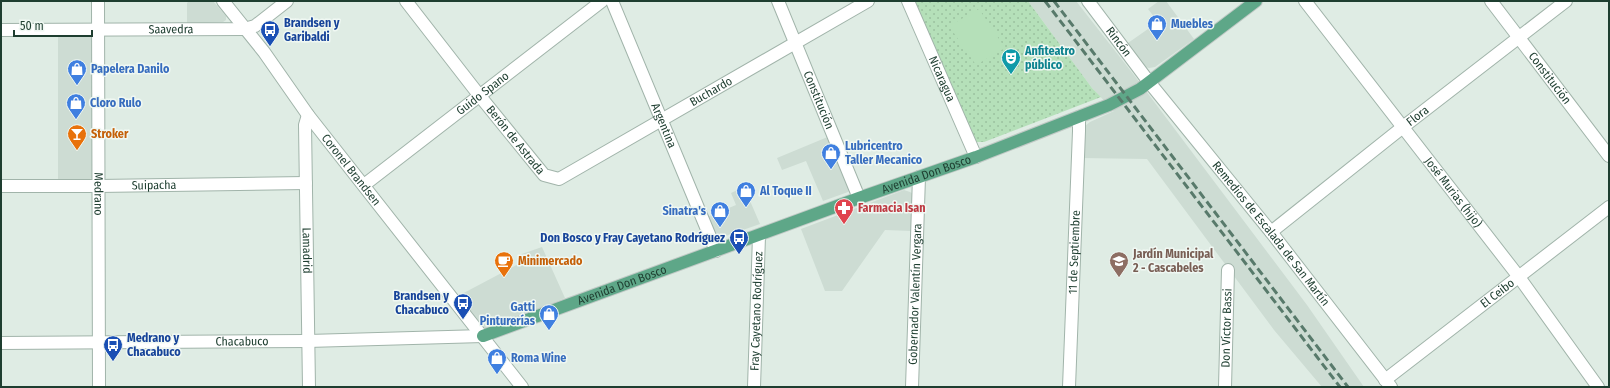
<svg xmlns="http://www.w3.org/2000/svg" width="1610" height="388" font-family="'Fira Sans Condensed',sans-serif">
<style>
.built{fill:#cddcd3}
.park{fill:url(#park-dots)}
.pitch{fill:#b5e0b9}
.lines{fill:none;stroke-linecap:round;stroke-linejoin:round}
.minor-casing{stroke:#a1b4aa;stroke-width:14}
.major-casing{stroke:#c0c9c5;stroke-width:14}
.minor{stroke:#fff;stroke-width:12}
.major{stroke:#5ea788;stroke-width:12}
.rail{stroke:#587a6b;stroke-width:3;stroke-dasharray:8 4;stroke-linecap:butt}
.labels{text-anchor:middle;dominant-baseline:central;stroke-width:3;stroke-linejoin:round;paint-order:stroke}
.transit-label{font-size:12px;font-weight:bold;fill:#164399;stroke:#f0f8f3;text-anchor:start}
.shop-label{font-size:12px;font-weight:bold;fill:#366cbe;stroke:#f0f8f3;text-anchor:start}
.street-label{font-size:12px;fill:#1e3e30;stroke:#f0f8f3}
.culture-label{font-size:12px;font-weight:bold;fill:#0d838f;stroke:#f0f8f3;text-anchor:start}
.food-label{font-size:12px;font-weight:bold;fill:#c56008;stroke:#f0f8f3;text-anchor:start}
.health-label{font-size:12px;font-weight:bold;fill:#be3a42;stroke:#f0f8f3;text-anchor:start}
.education-label{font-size:12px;font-weight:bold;fill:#785e54;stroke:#f0f8f3;text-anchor:start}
</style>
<defs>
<pattern id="park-dots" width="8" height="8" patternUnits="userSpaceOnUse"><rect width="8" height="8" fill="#b5e0b9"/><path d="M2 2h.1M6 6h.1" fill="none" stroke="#9bc19f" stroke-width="1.8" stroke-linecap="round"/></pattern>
</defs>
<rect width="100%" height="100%" fill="#dfece4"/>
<!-- built -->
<path class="built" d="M189 1H213L226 16V20L223 22 187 24V3Z
M1028 1H1076L1134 75 1307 305 1364 387H1322L1274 330 1147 159 1081 158 1083 131 1085 126 1090 122 1114 111 1092 88Z
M1159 1H1166L1194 39 1155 67 1149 68 1145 67 1128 43 1158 22 1148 9Z
M58 34 92 36 93 177 90 179 58 180Z
M830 136 850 190 848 192 823 201 806 161 782 170 777 158Z
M744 187 760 224 717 239 707 217 736 205 731 193Z
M904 190 910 192 913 194 912 231 885 230 842 291H825L801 229Z
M542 247 565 298 491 328H485L480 327 458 296 524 261 519 255Z"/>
<!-- park -->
<path class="park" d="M913 1H1028L1092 88 1101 97 984 142H977L972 136Z"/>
<!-- pitch -->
<path class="pitch" d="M979 9 1005 48 976 65 949 26Z"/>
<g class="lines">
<defs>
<g id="minor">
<path id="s1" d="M98 1 99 387"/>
<path id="s2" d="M223 1 264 52 308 115 522 387"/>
<path id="s3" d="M406 1 479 95 544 175 559 179 868 1"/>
<path id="s4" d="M612 1 716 251"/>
<path id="s5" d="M778 1 859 198"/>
<path id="s6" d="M908 1 976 157"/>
<path id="s7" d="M1088 1 1149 82 1271 232 1391 387"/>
<path id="s8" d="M1305 1 1519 277 1598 387"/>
<path id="s9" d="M1491 1 1609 156"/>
<path id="s10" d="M1 30 244 29 255 26 287 1"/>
<path id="s11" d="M308 115 305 125 309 387"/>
<path id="s12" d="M364 185 602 1"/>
<path id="s13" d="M1 186H98L306 183"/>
<path id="s14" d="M1271 232 1403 127 1566 1"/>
<path id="s15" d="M1 343 308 341 483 336"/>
<path id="s16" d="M1385 380 1609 207"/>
<path id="s17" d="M754 387 759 236"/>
<path id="s18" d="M912 387 919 177"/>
<path id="s19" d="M1069 387 1079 131V117"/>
<path id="s20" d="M1225 387 1228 270"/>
</g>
<g id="major">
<path id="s21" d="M483 336 859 198 976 157 1109 105 1140 89 1256 1"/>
</g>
</defs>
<!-- minor casing -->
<use href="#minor" class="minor-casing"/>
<!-- major casing -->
<use href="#major" class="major-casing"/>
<!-- minor -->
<use href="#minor" class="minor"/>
<!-- major -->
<use href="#major" class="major"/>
<!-- rail -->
<path class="rail" d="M1045 1 1340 387
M1054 1 1348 387"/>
</g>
<!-- icons -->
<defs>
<symbol id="shop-pin" viewBox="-11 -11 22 30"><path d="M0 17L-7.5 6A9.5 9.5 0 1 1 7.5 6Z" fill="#3f7fe0" stroke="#f0f8f3"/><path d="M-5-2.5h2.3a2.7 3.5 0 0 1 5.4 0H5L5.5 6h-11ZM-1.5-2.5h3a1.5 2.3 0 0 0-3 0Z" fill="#fff"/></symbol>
<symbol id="bus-pin" viewBox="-11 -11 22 30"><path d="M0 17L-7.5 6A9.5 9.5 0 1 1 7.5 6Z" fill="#1a4fb4" stroke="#f0f8f3"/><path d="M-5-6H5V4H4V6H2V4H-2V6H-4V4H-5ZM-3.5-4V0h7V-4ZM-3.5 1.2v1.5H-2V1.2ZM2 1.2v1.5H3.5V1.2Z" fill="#fff"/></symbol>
<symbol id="theatre-pin" viewBox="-11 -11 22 30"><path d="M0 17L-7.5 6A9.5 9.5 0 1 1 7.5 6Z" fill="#0f9aa8" stroke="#f0f8f3"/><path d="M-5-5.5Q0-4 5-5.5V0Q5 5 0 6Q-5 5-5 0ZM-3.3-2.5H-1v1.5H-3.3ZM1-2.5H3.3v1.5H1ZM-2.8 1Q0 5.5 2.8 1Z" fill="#fff"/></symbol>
<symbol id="bar-pin" viewBox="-11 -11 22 30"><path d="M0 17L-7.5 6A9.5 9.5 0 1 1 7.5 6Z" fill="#e8710a" stroke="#f0f8f3"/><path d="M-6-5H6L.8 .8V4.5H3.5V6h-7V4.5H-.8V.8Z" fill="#fff"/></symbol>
<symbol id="pharmacy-pin" viewBox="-11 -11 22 30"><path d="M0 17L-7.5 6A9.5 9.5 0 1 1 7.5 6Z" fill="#e0444e" stroke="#f0f8f3"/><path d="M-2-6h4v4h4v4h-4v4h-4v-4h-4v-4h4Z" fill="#fff"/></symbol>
<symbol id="cafe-pin" viewBox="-11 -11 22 30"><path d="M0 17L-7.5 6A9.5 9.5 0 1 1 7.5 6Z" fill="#e8710a" stroke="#f0f8f3"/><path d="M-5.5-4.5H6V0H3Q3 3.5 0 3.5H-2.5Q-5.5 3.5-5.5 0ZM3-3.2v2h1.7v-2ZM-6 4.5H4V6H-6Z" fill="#fff"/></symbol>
<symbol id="school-pin" viewBox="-11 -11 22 30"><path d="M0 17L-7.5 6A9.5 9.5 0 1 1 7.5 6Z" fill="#8d6e63" stroke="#f0f8f3"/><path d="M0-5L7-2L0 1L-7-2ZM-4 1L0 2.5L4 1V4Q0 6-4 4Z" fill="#fff"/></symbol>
</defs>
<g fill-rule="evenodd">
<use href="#shop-pin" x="1146" y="13" width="22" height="30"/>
<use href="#bus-pin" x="259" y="19" width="22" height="30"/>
<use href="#theatre-pin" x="1000" y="47" width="22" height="30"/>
<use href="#shop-pin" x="66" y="58" width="22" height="30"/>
<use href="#shop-pin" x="65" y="92" width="22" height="30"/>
<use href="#bar-pin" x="66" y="123" width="22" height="30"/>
<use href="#shop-pin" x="820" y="142" width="22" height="30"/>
<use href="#shop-pin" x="735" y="180" width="22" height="30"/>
<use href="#pharmacy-pin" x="833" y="197" width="22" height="30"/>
<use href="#shop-pin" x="709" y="200" width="22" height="30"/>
<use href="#bus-pin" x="728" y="227" width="22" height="30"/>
<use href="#cafe-pin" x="493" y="250" width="22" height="30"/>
<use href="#school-pin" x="1108" y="250" width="22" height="30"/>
<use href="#bus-pin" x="452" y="292" width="22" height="30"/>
<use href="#shop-pin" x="538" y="303" width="22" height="30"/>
<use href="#bus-pin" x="102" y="334" width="22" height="30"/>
<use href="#shop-pin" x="486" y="347" width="22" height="30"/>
</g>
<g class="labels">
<!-- transit labels -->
<g class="transit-label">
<text x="284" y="23">Brandsen y<tspan x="284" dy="14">Garibaldi</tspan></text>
<text x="725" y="238" text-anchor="end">Don Bosco y Fray Cayetano Rodríguez</text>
<text x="449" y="296" text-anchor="end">Brandsen y<tspan x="449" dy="14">Chacabuco</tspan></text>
<text x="127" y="338">Medrano y<tspan x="127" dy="14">Chacabuco</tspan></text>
</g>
<!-- shop labels -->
<g class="shop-label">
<text x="1171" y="24">Muebles</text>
<text x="91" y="69">Papelera Danilo</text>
<text x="90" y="103">Cloro Rulo</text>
<text x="845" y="146">Lubricentro<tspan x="845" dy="14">Taller Mecanico</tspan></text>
<text x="760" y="191">Al Toque II</text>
<text x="706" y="211" text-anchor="end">Sinatra's</text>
<text x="535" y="307" text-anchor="end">Gatti<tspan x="535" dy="14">Pinturerías</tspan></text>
<text x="511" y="358">Roma Wine</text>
</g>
<!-- street labels -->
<g class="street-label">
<text stroke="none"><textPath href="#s10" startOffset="170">Saavedra</textPath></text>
<text stroke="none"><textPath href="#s7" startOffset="51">Rincón</textPath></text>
<text stroke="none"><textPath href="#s6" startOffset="85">Nicaragua</textPath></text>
<text stroke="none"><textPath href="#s9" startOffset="97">Constitución</textPath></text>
<text stroke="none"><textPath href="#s12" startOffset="150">Guido Spano</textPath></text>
<text stroke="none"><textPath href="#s3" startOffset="413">Buchardo</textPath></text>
<text stroke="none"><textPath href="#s5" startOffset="107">Constitución</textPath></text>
<text stroke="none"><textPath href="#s14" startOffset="187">Flora</textPath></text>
<text stroke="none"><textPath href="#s4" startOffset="135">Argentina</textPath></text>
<text stroke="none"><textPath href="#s3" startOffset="177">Berón de Astrada</textPath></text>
<text stroke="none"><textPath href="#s2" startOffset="212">Coronel Brandsen</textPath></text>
<text stroke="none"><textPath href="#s21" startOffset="472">Avenida Don Bosco</textPath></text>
<text stroke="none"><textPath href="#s13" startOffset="153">Suipacha</textPath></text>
<text stroke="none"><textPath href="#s8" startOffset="242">José Murias (hijo)</textPath></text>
<text stroke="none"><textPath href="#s1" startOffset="193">Medrano</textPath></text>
<text stroke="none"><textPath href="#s7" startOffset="296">Remedios de Escalada de San Martín</textPath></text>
<text stroke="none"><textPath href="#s11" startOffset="136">Lamadrid</textPath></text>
<text stroke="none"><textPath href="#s19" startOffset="135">11 de Septiembre</textPath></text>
<text stroke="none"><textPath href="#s21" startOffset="148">Avenida Don Bosco</textPath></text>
<text stroke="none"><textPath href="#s16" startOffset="142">El Ceibo</textPath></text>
<text stroke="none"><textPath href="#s18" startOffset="93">Gobernador Valentín Vergara</textPath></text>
<text stroke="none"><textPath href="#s17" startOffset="76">Fray Cayetano Rodríguez</textPath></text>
<text stroke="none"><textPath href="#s20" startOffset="59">Don Víctor Bassi</textPath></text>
<text stroke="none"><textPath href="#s15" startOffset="241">Chacabuco</textPath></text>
</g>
<!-- culture labels -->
<g class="culture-label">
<text x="1025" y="51">Anfiteatro<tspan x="1025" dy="14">público</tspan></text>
</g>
<!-- food labels -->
<g class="food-label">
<text x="91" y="134">Stroker</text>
<text x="518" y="261">Minimercado</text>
</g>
<!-- health labels -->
<g class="health-label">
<text x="858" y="208">Farmacia Isan</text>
</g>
<!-- education labels -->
<g class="education-label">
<text x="1133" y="254">Jardín Municipal<tspan x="1133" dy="14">2 - Cascabeles</tspan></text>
</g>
</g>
<!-- border -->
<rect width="1610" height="388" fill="none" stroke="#1e3e30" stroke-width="4"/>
<!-- scale -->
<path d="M14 30v6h78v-6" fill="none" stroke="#1e3e30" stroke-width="2"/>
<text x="20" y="30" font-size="12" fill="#1e3e30" stroke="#f0f8f3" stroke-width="3" paint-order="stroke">50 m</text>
</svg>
